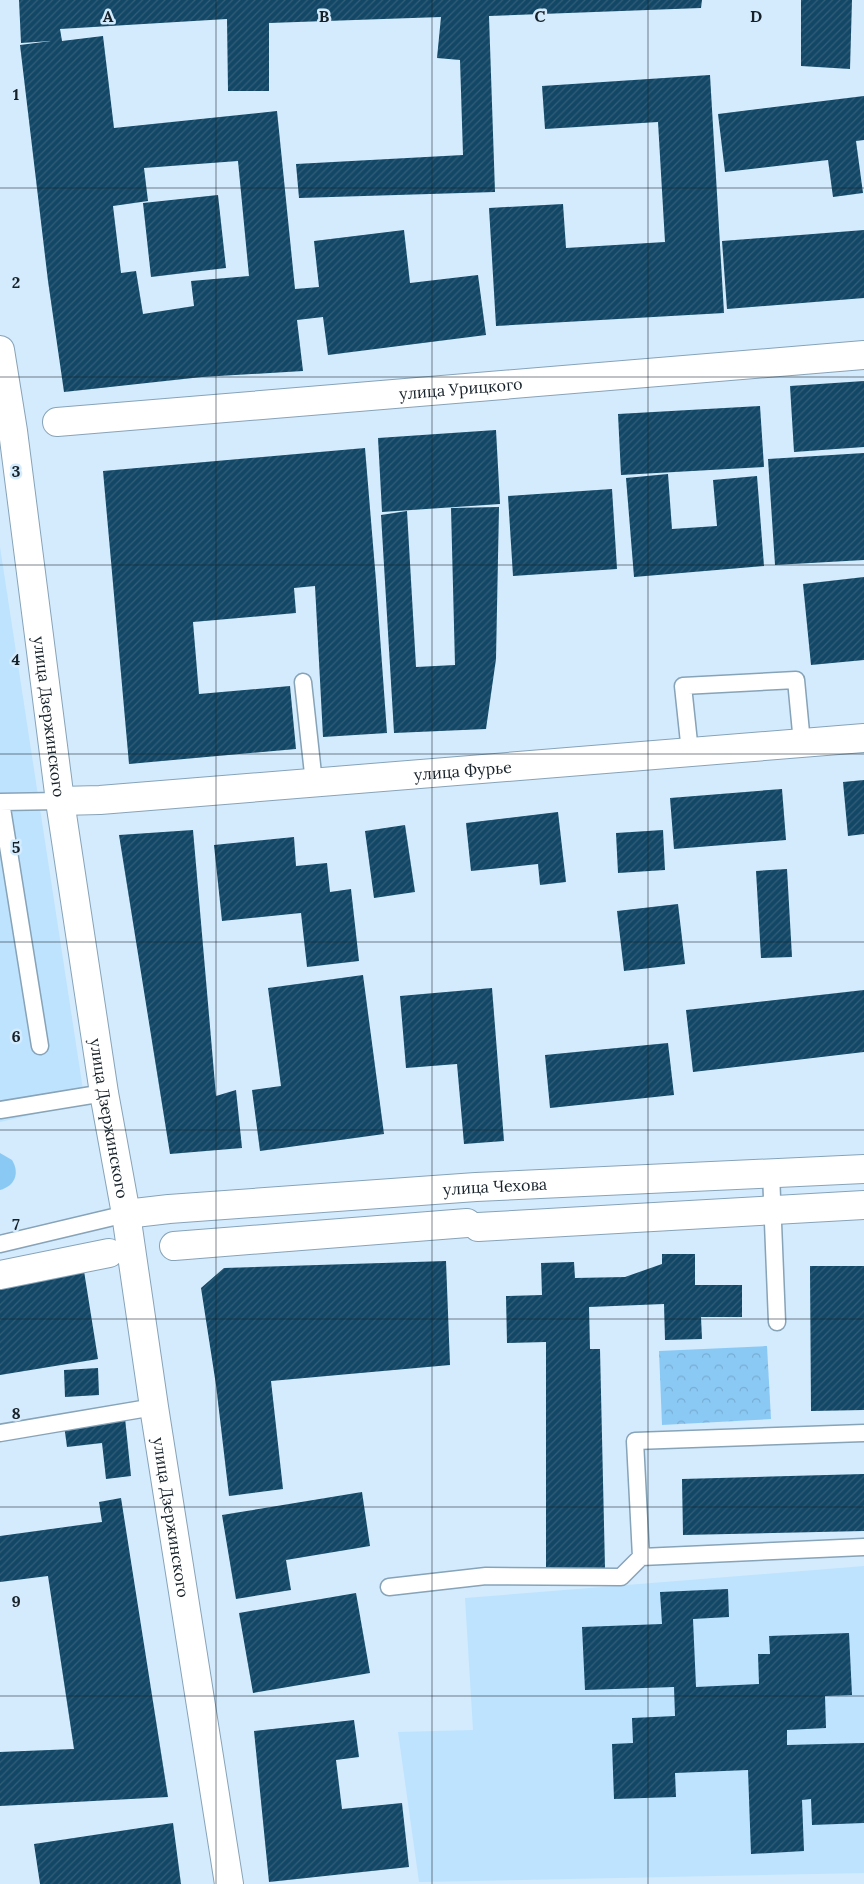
<svg xmlns="http://www.w3.org/2000/svg" width="864" height="1884" font-family="Lora,serif">
<style>
.built{fill:#bee3fe}
.grass{fill:#8bc9f5}
.park{fill:url(#park-crowns)}
.building{fill:url(#building-hatch);fill-rule:evenodd}
.lines{fill:none;stroke-linecap:round;stroke-linejoin:round}
.lane-casing{stroke:#87a3b8;stroke-width:19}
.street-casing{stroke:#87a3b8;stroke-width:30}
.secondary-casing{stroke:#87a3b8;stroke-width:30}
.lane{stroke:#fff;stroke-width:16}
.street{stroke:#fff;stroke-width:28}
.secondary{stroke:#fff;stroke-width:28}
.grid{fill:none;stroke:#162129;stroke-width:1;stroke-opacity:0.55}
.labels{text-anchor:middle;dominant-baseline:central;stroke-width:5;stroke-linejoin:round;paint-order:stroke}
.street-label{font-size:16px;fill:#162129;stroke:#d3ebfd}
.grid-label{font-size:16px;text-anchor:middle;font-weight:bold;fill:#162129;stroke:#d3ebfd;stroke-width:5;stroke-linejoin:round;paint-order:stroke}
</style>
<defs>
<pattern id="park-crowns" width="20" height="18" patternUnits="userSpaceOnUse" patternTransform="scale(1.25)"><rect width="20" height="18" fill="#8bc9f5"/><path d="M2 6a3 3 0 1 1 6 0M12 15a3 3 0 1 1 6 0" fill="none" stroke="#77acd2"/></pattern>
<pattern id="building-hatch" width="6" height="6" patternUnits="userSpaceOnUse" patternTransform="scale(1.25)"><rect width="6" height="6" fill="#124766"/><path d="M-1 1l2-2M0 6l6-6M5 7l2-2" fill="none" stroke="#335e78"/></pattern>
</defs>
<rect width="100%" height="100%" fill="#d3ebfd"/>
<!-- built -->
<path class="built" d="M0 547 85 1103 0 1122Z
M864 1566V1873L419 1882 398 1732 473 1730 465 1598Z"/>
<!-- grass -->
<path class="grass" d="M0 1153 12 1160C20 1173 15 1186 0 1190Z"/>
<!-- park -->
<path class="park" d="M767 1346 771 1419 662 1425 659 1351Z"/>
<!-- building -->
<path class="building" d="M19 0H702L701 8 489 16 495 192 299 198 296 164 463 155 460 60 437 58 441 17 269 23V91H228L227 19 60 29 62 41 103 36 114 128 277 111 295 289 319 287 314 241 404 230 410 283 478 275 486 335 328 355 323 317 297 320 303 371 202 377 64 392 48 281 20 45 51 41 21 43ZM238 161 249 276 191 281 194 306 143 314 136 271 121 273 113 206 148 201 144 168Z
M801 0H852L850 69 801 66Z
M710 75 724 313 496 326 489 208 563 204 566 248 665 242 658 122 545 129 542 86Z
M864 96V140L856 141 863 193 833 197 828 160 725 172 718 114Z
M218 195 226 268 151 277 143 203Z
M864 230V298L727 309 722 241Z
M864 381V447L794 452 790 386Z
M760 406 764 467 621 475 618 414Z
M496 430 500 504 382 512 378 438Z
M365 448 376 581 387 733 323 737 315 586 294 588 296 613 193 622 199 694 290 686 296 749 129 764 103 471Z
M864 453V560L775 565 768 459Z
M668 474 672 529 717 526 713 480 757 476 764 566 634 577 626 478Z
M612 489 617 569 513 576 508 496Z
M499 507 496 659 486 729 394 733 381 515 407 511 416 667 455 665 451 508Z
M864 577V660L811 665 803 584Z
M864 780V834L848 836 843 782Z
M782 789 786 840 674 849 670 798Z
M558 812 566 882 540 885 538 864 471 871 466 823Z
M405 825 415 892 374 898 365 831Z
M193 830 216 1096 236 1090 242 1148 170 1154 119 835Z
M663 830 665 870 618 873 616 833Z
M294 837 296 866 327 863 330 892 351 889 359 961 307 967 301 913 222 921 214 845Z
M787 869 792 957 761 958 756 871Z
M678 904 685 964 624 971 617 911Z
M363 975 384 1134 260 1151 252 1090 281 1086 268 988Z
M492 988 504 1141 464 1144 457 1064 406 1068 400 996Z
M864 990V1052L693 1072 686 1010Z
M668 1043 674 1095 550 1108 545 1055Z
M662 1254H695V1285H742V1317H701L702 1339 665 1340 664 1304 589 1307 590 1349H600L605 1568 546 1572V1342L507 1343 506 1296 542 1295 541 1263 574 1262 575 1278 625 1277 662 1264Z
M446 1261 450 1365 271 1381 283 1489 229 1496 216 1385 201 1288 224 1268Z
M810 1266H864V1410L811 1411Z
M84 1271 98 1359 0 1375V1288Z
M98 1368 99 1395 65 1397 64 1370Z
M125 1418 131 1476 106 1479 102 1443 67 1447 64 1425Z
M864 1474V1531L683 1535 682 1479Z
M362 1492 370 1546 286 1560 291 1590 236 1599 222 1515Z
M121 1498 168 1797 0 1806V1752L74 1749 48 1576 0 1582V1536L102 1522 99 1502Z
M728 1589 729 1617 693 1619 696 1687 759 1684 758 1654H770L769 1636 849 1633 852 1695 825 1696 826 1728 787 1730V1745L864 1743V1823L812 1825 811 1799 802 1800 804 1851 751 1854 748 1770 675 1773 676 1797 614 1799 612 1744 633 1743 632 1718 675 1716 674 1687 585 1690 582 1627 662 1624 660 1592Z
M356 1593 370 1673 253 1693 239 1613Z
M354 1720 359 1757 336 1760 342 1809 402 1803 409 1867 269 1882 254 1731Z
M173 1823 181 1884H40L34 1844Z"/>
<g class="lines">
<defs>
<path id="lane" d="M303 682 314 783
M690 752 683 686 796 680 802 743
M0 802 60 801
M1 802 40 1046
M0 1110 104 1093
M771 1173 777 1322
M0 1244 126 1214
M0 1433 154 1407
M864 1433 635 1441 641 1557 864 1547
M389 1587 486 1576 621 1577 641 1557"/>
<g id="street">
<path id="s1" d="M57 422 864 355"/>
<path d="M478 1227 864 1205"/>
<path d="M174 1246 467 1223"/>
<path d="M0 1275 109 1253"/>
</g>
<g id="secondary">
<path id="s2" d="M0 350 13 431 60 801 104 1093 126 1214 154 1407 229 1884"/>
<path id="s3" d="M60 801 100 800 864 738"/>
<path id="s4" d="M126 1214 169 1209 476 1187 864 1169"/>
</g>
</defs>
<!-- lane casing -->
<use href="#lane" class="lane-casing"/>
<!-- street casing -->
<use href="#street" class="street-casing"/>
<!-- secondary casing -->
<use href="#secondary" class="secondary-casing"/>
<!-- lane -->
<use href="#lane" class="lane"/>
<!-- street -->
<use href="#street" class="street"/>
<!-- secondary -->
<use href="#secondary" class="secondary"/>
</g>
<!-- grid -->
<path class="grid" d="M216 0V1884M432 0V1884M648 0V1884M0 188H864M0 377H864M0 565H864M0 754H864M0 942H864M0 1130H864M0 1319H864M0 1507H864M0 1696H864"/>
<g class="labels">
<!-- street labels -->
<g class="street-label">
<text stroke="none"><textPath href="#s1" startOffset="405">улица Урицкого</textPath></text>
<text stroke="none"><textPath href="#s2" startOffset="370">улица Дзержинского</textPath></text>
<text stroke="none"><textPath href="#s3" startOffset="404">улица Фурье</textPath></text>
<text stroke="none"><textPath href="#s2" startOffset="776">улица Дзержинского</textPath></text>
<text stroke="none"><textPath href="#s4" startOffset="370">улица Чехова</textPath></text>
<text stroke="none"><textPath href="#s2" startOffset="1180">улица Дзержинского</textPath></text>
</g>
</g>
<g class="grid-label">
<text x="108" y="22">A</text>
<text x="324" y="22">B</text>
<text x="540" y="22">C</text>
<text x="756" y="22">D</text>
<text x="16" y="100">1</text>
<text x="16" y="288">2</text>
<text x="16" y="477">3</text>
<text x="16" y="665">4</text>
<text x="16" y="853">5</text>
<text x="16" y="1042">6</text>
<text x="16" y="1230">7</text>
<text x="16" y="1419">8</text>
<text x="16" y="1607">9</text>
</g>
</svg>
